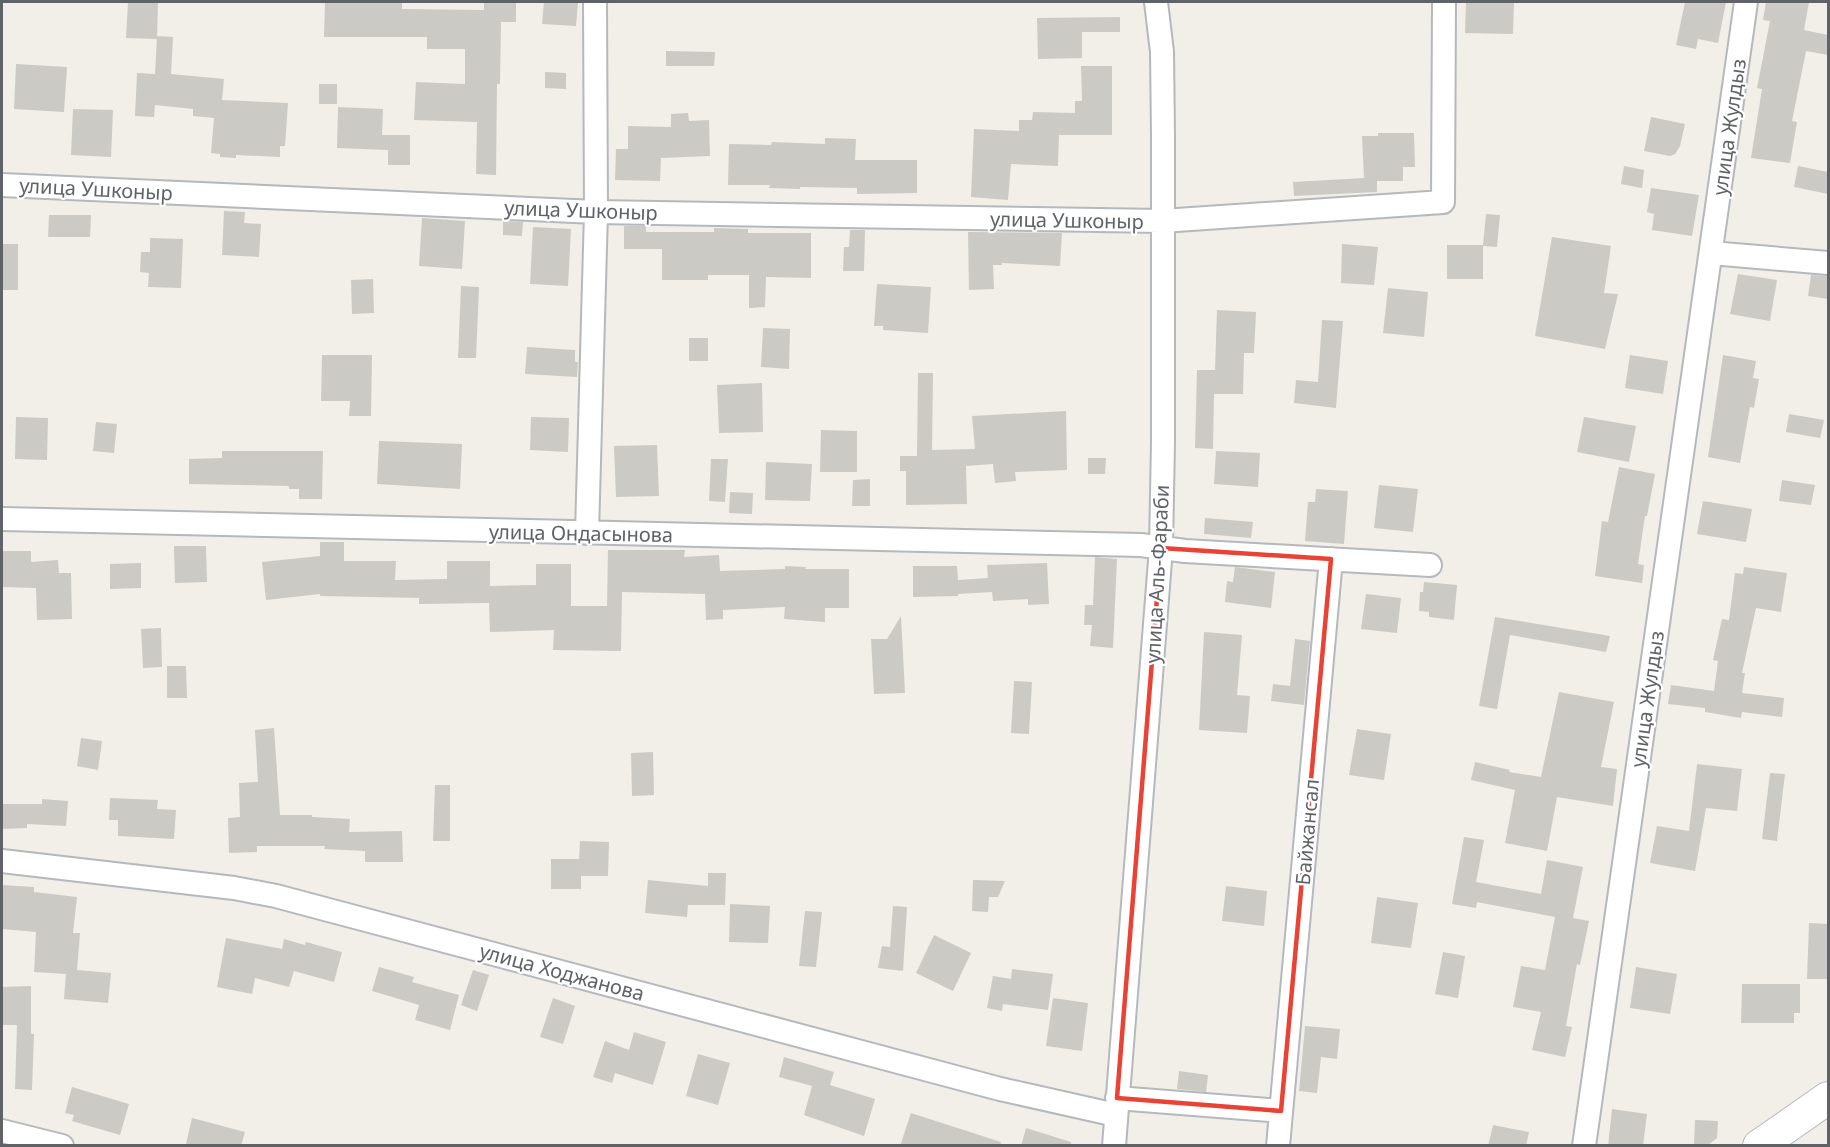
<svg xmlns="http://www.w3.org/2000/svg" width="1830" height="1147" font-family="'Noto Sans',sans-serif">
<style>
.building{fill:#cccac5}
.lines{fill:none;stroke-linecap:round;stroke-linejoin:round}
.street-casing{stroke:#b5b8bc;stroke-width:26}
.secondary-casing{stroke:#b6babf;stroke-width:34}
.street{stroke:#fff;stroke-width:22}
.secondary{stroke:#fff;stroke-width:32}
.marked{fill:none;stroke:#ea4335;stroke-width:4.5;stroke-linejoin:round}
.labels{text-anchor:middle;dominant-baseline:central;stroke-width:4.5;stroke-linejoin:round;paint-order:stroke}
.street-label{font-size:20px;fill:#5f6368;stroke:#fff}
</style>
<rect width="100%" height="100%" fill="#f1efe8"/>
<!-- building -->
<path class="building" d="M128 2H158L157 39 126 38Z
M325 2H402V9L484 10V2H516V22H501L500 84H497L496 175 476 174 477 122 414 120 416 82 465 84V49H427V37H324Z
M544 2H578L576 26 542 24Z
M1466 2H1514L1513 34 1465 33Z
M1685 2H1726L1718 43 1698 39 1696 49 1676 45Z
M1766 2H1809L1804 30 1828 35V55L1806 51 1792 121 1797 122 1790 163 1751 158 1762 89 1757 88 1770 21 1763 20Z
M1120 17V32H1082V58L1038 59 1037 18Z
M157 36 173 37 171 74 224 79 222 100 288 103 285 146H280V157L236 155V158L220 157V154L211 153 214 118 193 116V109L155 105 154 117 135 116 137 73 155 74Z
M666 51 715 52 714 66H666Z
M16 64 67 67 64 112 14 109Z
M1081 66H1112V135H1059L1058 166 1011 164 1008 200 971 197 974 129 1019 131V120H1032L1033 112 1075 113V101H1082Z
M545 72 566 73V89L545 88Z
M319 84H337V104H319Z
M338 107 383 109 382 135H410V165H388V150L337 148Z
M73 109 113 110 111 157 71 155Z
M688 113 689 121 709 120 710 156 661 158 660 181 615 180 616 149H628V126L671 127V114Z
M1651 117 1685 124 1680 146 1675 154 1670 156 1644 151Z
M1378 133H1414L1415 167H1403V181H1377V192L1294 196 1293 182 1364 178 1362 136H1378Z
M825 138 856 139 855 160H917V193L857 194V188L800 187V189L769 188 770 185H728L729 144 771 145 772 142 825 144Z
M1624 166 1644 170 1642 188 1621 184Z
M1798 166 1828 172V194L1794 187Z
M1651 188 1699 195 1692 236 1652 230 1654 214 1647 212Z
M224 211 245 212 244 223 261 224 259 257 222 255Z
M1486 214 1500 215 1497 247 1483 246V279H1447V245H1483Z
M49 215H91L90 237H48Z
M422 218 465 221 462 269 419 266Z
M503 221 523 222 522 236 503 235Z
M624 226H646V232H714V228L748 229V233H811V278L766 277 765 307 749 308V275H708V280H662V249H624Z
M533 227 571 229 568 286 530 284Z
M850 230H865L864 271H843L844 247H849Z
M968 232 1062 233 1060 266 1002 263V265H993L994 289 969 290Z
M1552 237 1611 246 1604 293 1618 294 1605 349 1535 336Z
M150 238 183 239 181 288 148 287 149 273 140 272 141 252H150Z
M2 244H18V290H2Z
M1342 244 1378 247 1374 285 1341 283Z
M1738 274 1777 280 1770 321 1730 314Z
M1811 275 1828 276V299L1808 296Z
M373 279 374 313 352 314 351 280Z
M877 284 931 287 928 333 883 330V326H874Z
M461 286 479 287 476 358H458Z
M1388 288 1428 292 1424 337 1383 333Z
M1217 310 1256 312 1254 353H1244L1243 394H1214L1213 449 1195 448 1197 370H1215Z
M1322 320 1343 321 1336 408 1294 403 1296 380 1318 382Z
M763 328 790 329 789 369 761 367Z
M689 338H708V361H689Z
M527 347 575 350V362H578L577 377 525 374Z
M322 355H372L371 416H349L350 401H321Z
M1630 355 1668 361 1663 394 1625 388Z
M1723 355 1756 361 1753 378 1759 379 1754 408 1750 407 1740 463 1708 457Z
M918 373H933L932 450 975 449 972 416 1066 411 1067 470 1015 472 1016 481 995 483 993 464 966 466 967 504 906 505V471H900V456H917Z
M762 383 763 432 719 433 717 385Z
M1789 414 1824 420 1820 438 1786 432Z
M16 417 48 418 47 460 15 459Z
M531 417 569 418 568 452 530 450Z
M1584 417 1636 426 1629 462 1577 452Z
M96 422 117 424 114 453 93 451Z
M821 430 857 431V472H820Z
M379 441 462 444 460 489 377 484Z
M657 445 659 496 616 497 614 446Z
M222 451H323L322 499H299V489H289V486L189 484V459L222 458Z
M1216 451 1260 453 1258 487 1214 484Z
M1088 458H1106L1105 474H1088Z
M711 459H728L725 502 709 501Z
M766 462 812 464 810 501 765 500Z
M1619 467 1655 474 1647 516H1645L1638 564 1644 565 1642 583 1595 576 1602 521 1608 522Z
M870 479V506H852L853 480Z
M1782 480 1815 485 1811 505 1779 501Z
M1379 485 1418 489 1413 532 1374 528Z
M1316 489 1348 491 1344 544 1305 541 1308 502H1315Z
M730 492 753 493 752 514 729 513Z
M1703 501 1752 509 1746 542 1697 534Z
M1205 518 1253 522 1251 538 1204 534Z
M320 542H344V561H396L395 580 447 579V561H490V586L536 585V564H571V606H607L608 550H685L684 557 719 555 720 571 785 569V566L806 567 805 569H849V608H825V622L784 619 785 607 723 610V619L706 620 705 594 622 592 621 651 553 650 554 630 490 632 489 603 419 604V598L320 596V594L266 600 262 562 320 556Z
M174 546H206L207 582 175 583Z
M2 551H31V562L58 560 59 573H71L72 619 37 620 36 588 2 587Z
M1095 557 1117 559 1113 648 1090 646 1092 625H1084L1085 605H1093Z
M141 563V588L110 589V564Z
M1047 563 1049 604 1028 605V599L993 601 992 592 958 594V596L913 597V566H957L958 580 988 578 987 565Z
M1235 567 1275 572 1271 608 1225 602 1227 581 1233 582Z
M1744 567 1787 573 1781 612 1756 608 1742 673H1745L1742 693 1784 698 1782 717 1742 712 1741 718 1705 712V708L1668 704 1671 685 1714 691 1718 661 1713 660 1722 619 1729 620 1735 573 1743 574Z
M1424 582 1457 585 1454 620 1429 617V612L1419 611 1420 592H1423Z
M1366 594 1401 598 1397 633 1361 629Z
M901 616 905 693 874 694 871 639H887Z
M1495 617 1610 636 1606 652 1510 635 1497 709 1479 706Z
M161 628 162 667 143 668 141 629Z
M1204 632 1242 635 1237 695 1250 696 1247 733 1199 730Z
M1295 639 1310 641 1304 705 1271 701 1273 684 1290 686Z
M167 666H186L187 698H167Z
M1014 681 1032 682 1029 734 1011 733Z
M1559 692 1614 702 1601 767 1617 769 1613 806 1557 797 1547 851 1505 843 1515 790 1471 780 1475 762 1510 770 1509 772 1541 777Z
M274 728 280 815H312V817L350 819 349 832 402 831 403 862H365V851L324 849 325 846H257V852L229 853 228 818 240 817 239 783 258 782 255 730Z
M1357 729 1391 734 1384 780 1349 775Z
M81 738 102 741 98 770 77 766Z
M653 752 654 795 632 796 631 753Z
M1697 764 1742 769 1737 811 1706 808 1695 871 1650 863 1657 826 1689 831Z
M1770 773 1785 774 1777 841 1762 839Z
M435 785H450V841H433Z
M110 798 158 800 157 809 176 810 174 839 118 836V820H109Z
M42 799 68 801 66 826 27 824V828L2 829V804H42Z
M1464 837 1484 840 1476 882 1541 894 1547 860 1583 867 1573 918 1589 921 1580 965 1577 964 1566 1026 1572 1027 1565 1057 1532 1050 1541 1012 1513 1007 1521 966 1545 970 1555 917 1477 902 1476 908 1452 904Z
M580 841 609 842 608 876H581V889H551V859H579Z
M708 873H726L725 905H688L687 917 645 913 648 880 708 886Z
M973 880 1005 881 998 897H989L988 912 972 911Z
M2 885 34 887V892L77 897 73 933H80L77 970 111 973 108 1003 64 999 66 974 34 972 36 932 2 929Z
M1226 886 1267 891 1264 926 1222 921Z
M1377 897 1418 903 1411 948 1371 943Z
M730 904 770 906 768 943 729 942Z
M893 906 907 907 903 971 878 968 882 946 890 947Z
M805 911 822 912 816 967 799 966Z
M1809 923 1828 924V979H1807Z
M934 935 971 953 953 991 916 973Z
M226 938 282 949 284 939 305 945 306 942 342 952 334 982 294 971 289 987 255 978 252 994 217 987Z
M1443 952 1465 956 1458 998 1435 994Z
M379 967 414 977 412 982 459 995 450 1030 415 1020 419 1005 372 991Z
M1636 967 1677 974 1670 1014 1630 1008Z
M1012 969 1053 974 1048 1010 1003 1004 1002 1011 987 1008 993 976 1011 979Z
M473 970 489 975 477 1011 461 1005Z
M1742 984H1800V1013H1794V1023H1741Z
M2 987 31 986V1034H34L32 1090 15 1089 17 1025H2Z
M553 998 575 1006 563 1044 540 1037Z
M1053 998 1088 1003 1082 1051 1046 1046Z
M1305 1026 1340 1029 1337 1059 1321 1057 1317 1093 1299 1091Z
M634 1032 666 1042 653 1085 615 1073 612 1083 593 1077 605 1041 629 1050Z
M698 1054 730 1063 718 1105 686 1096Z
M784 1057 834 1072 830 1085 875 1099 864 1136 804 1115 812 1086 779 1077Z
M1179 1071 1208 1075 1206 1092 1177 1089Z
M72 1087 129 1104 120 1135 72 1121 74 1115 65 1113Z
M1612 1109 1647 1114 1643 1146H1608Z
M911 1113 1001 1142 1000 1146H900Z
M192 1118 245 1132 241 1146H194L186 1144Z
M1695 1120 1718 1121 1717 1138 1707 1146H1694Z
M1493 1125 1529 1132 1526 1146H1488Z
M1026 1128 1071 1142V1146H1021Z"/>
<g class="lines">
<defs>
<path id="street" d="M2 185 596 212 1162 221 1443 202 1444 2
M1711 253 1828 263
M2 519 1141 545 1185 551 1430 565
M587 533 596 212 595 2
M2 861 234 888 276 896 1000 1089 1116 1115
M1117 1098 1281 1111
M2 1131 62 1146
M1114 1146 1161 548 1163 442V135L1162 52 1156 2
M1278 1146 1331 559
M1584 1146 1746 2"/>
<path id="secondary" d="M1759 1146 1828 1098"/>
</defs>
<!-- street casing -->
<use href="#street" class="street-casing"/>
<!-- secondary casing -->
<use href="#secondary" class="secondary-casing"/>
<!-- street -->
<use href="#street" class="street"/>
<!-- secondary -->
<use href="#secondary" class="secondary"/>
</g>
<!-- marked area -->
<path class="marked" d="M1161 548 1331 559 1281 1111 1117 1098Z"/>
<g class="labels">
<!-- street labels -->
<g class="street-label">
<text transform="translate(1729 127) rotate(-82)">улица Жулдыз</text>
<text transform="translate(96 189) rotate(3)">улица Ушконыр</text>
<text transform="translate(581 210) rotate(2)">улица Ушконыр</text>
<text transform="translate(1067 220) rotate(1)">улица Ушконыр</text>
<text transform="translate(581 533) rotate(1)">улица Ондасынова</text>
<text transform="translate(1157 574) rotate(-87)">улица Аль-Фараби</text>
<text transform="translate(1647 699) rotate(-82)">улица Жулдыз</text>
<text transform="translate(1307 832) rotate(-85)">Байжансал</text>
<text transform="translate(562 972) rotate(15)">улица Ходжанова</text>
</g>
</g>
<!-- border -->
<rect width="1830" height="1147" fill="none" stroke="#5f6368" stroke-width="6"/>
</svg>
